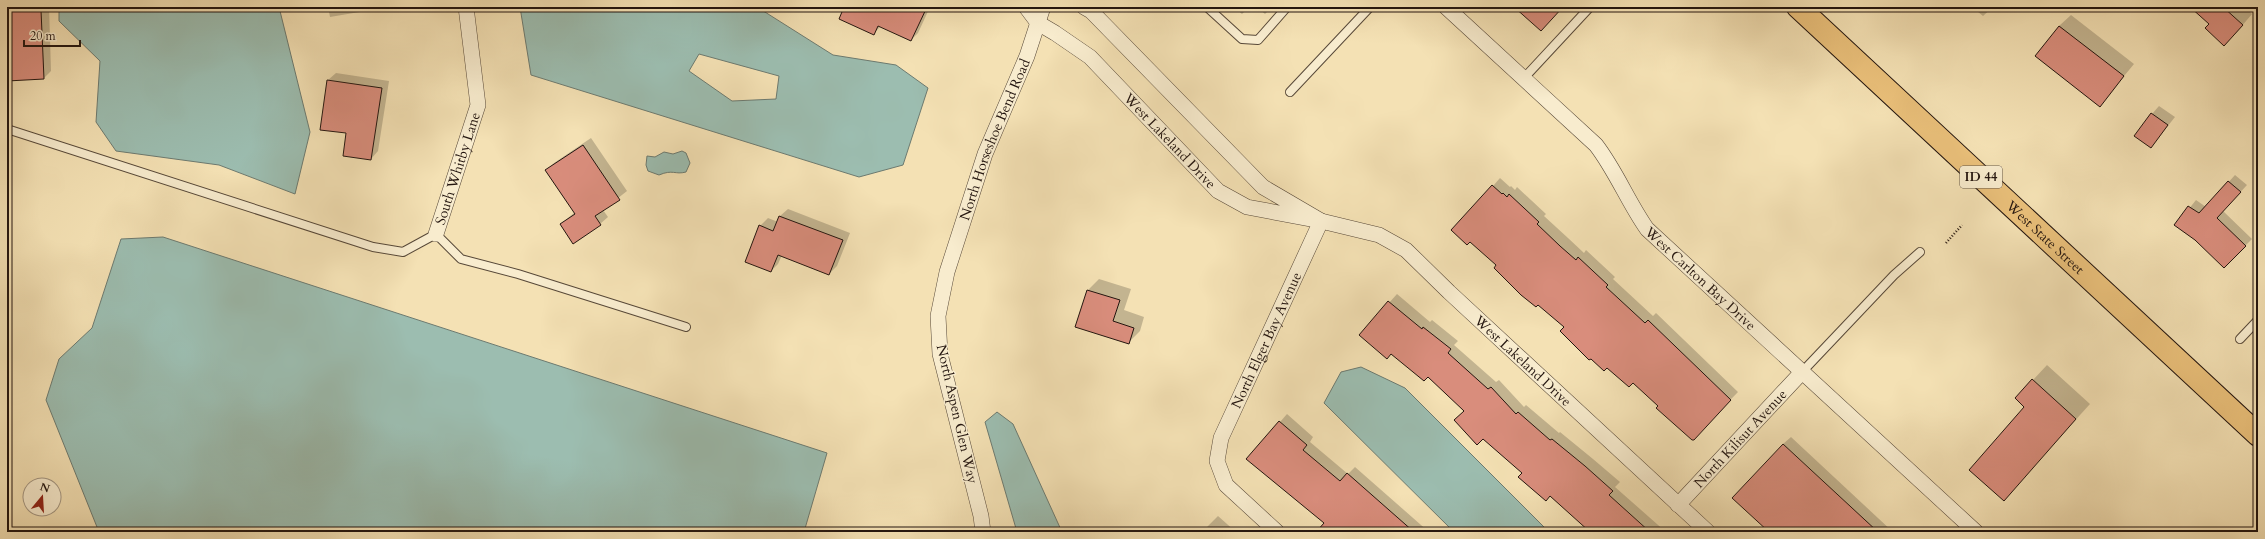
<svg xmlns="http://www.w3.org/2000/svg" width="2265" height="539" font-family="Cardo,serif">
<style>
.water{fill:#9cbdb0;stroke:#6c7a70;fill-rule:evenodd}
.shadow{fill:#0003}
.building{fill:#d98d7c;stroke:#23150f}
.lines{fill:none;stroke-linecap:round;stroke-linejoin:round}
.service-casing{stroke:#574838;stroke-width:10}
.minor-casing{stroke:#574838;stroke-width:16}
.primary-casing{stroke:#23150f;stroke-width:24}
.path{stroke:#23150f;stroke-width:2.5;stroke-dasharray:1 2;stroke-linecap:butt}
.service{stroke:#f8ecce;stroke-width:8}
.minor{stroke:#f8ecce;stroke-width:15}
.primary{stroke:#eac07a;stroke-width:22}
.labels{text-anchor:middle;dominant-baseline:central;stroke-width:3;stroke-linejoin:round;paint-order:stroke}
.shield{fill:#f8ecce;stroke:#635648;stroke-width:1}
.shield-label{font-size:13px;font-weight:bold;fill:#23150f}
.street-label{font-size:14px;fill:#23150f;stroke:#f8ecce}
</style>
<rect width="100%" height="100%" fill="#f4e1b4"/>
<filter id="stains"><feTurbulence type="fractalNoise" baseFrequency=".005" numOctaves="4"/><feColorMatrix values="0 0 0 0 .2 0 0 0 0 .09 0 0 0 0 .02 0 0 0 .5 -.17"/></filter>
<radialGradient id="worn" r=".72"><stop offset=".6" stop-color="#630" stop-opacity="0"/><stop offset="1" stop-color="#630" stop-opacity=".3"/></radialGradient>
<!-- water -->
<path class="water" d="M59 7H279L310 132 295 194 219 165 116 151 96 122 100 61 59 21Z
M520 7H757L833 55 896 65 928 88 903 165 859 177 531 75ZM699 54 779 76 776 99 732 101 689 71Z
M682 151 686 153 690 163 686 172C675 175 673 169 659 175L648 171 646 165 647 156 655 157 664 152 673 154Z
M163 237 827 453 804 532H99L46 400 59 359 92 328 121 239Z
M1361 367 1405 388 1549 532H1454L1324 403 1341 372Z
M997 412 1013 424 1062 532H1017L985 422Z"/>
<!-- shadow -->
<path class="shadow" d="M7 7H49L51 71 44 78 7 80Z
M328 7H389L330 17Z
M845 7H930L918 33 911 40 881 26 874 33Z
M1234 7H1249L1242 14Z
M1257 7H1272L1265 14Z
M1972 7H1993L1983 16Z
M2191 7H2245L2252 14 2235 34 2211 24Z
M2071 15 2134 64 2100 105 2059 26Z
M336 73 389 81 378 151 371 159 347 133 328 80Z
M2159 106 2175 117 2151 147 2152 114Z
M591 138 627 191 603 210 608 217 600 224H561L575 212 546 171 554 163Z
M2235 175 2247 185 2223 211 2252 239 2224 267 2209 249 2176 225 2196 200 2206 207Z
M1500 178 1510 187 1511 186 1515 190 1517 187 1546 214 1544 216 1568 238 1584 253 1586 250 1615 277 1613 279 1653 316 1656 313 1738 392 1692 439 1633 382 1591 357 1565 327 1497 265 1493 186Z
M788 209 850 233 837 266 829 274 782 255 778 264 771 271 760 226 768 218 778 222 780 216Z
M1099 279 1131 289 1124 310 1144 317 1140 331 1128 343 1076 326 1088 290Z
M1397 294 1430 322 1432 320 1458 341 1454 345 1496 382 1499 380 1524 407 1526 405 1559 433 1560 432 1593 459 1620 482 1615 487 1666 532H1588V529L1523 473 1465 410 1428 376 1360 335Z
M2047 365 2090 404 2004 499 2033 380Z
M1287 414 1313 437 1310 442 1348 474 1355 467 1429 532H1327L1280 422Z
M1791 437 1893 532H1770L1783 444Z
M1218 516 1236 532H1202Z"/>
<!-- building -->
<path class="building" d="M844 7H927L911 41 878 26 874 35 839 19Z
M1514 7H1563L1541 31Z
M2190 7H2223L2243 25 2224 46 2205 28 2209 24Z
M41 10 44 79 7 81V11Z
M2059 26 2124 76 2100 107 2035 56Z
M327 80 382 88 371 160 343 156 346 133 320 130Z
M2151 113 2168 125 2151 148 2134 136Z
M583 145 620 200 595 216 601 225 573 244 560 224 575 214 545 170Z
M2228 181 2241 192 2217 218 2246 246 2224 268 2195 240 2174 225 2188 206 2199 213Z
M1492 185 1502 194 1503 193 1507 197 1509 194 1539 222 1537 224 1560 246 1576 260 1578 257 1608 285 1606 287 1645 323 1648 320 1731 400 1694 440H1692L1656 408 1658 406 1633 383 1629 387 1607 368 1604 371 1591 359 1589 360 1560 331 1564 327 1538 305 1536 307 1521 295 1494 268 1496 265 1470 242 1467 245 1451 230Z
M779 216 843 240 829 275 778 255 771 272 745 262 759 225 773 231Z
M1087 290 1120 300 1113 321 1134 328 1129 344 1075 327Z
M1388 301 1422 329 1423 327 1451 349 1448 353 1488 389 1491 387 1516 414 1518 412 1550 440 1552 439 1585 466 1613 491 1609 495 1650 532H1590L1550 496 1546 501 1518 477 1522 473 1483 439 1477 445 1454 420 1464 411 1428 377 1424 381 1391 354 1387 359 1359 335Z
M2032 379 2076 419 2004 501 1969 470 2024 407 2015 398Z
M1279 421 1307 445 1303 450 1340 481 1347 473 1414 532H1316L1324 523 1246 459Z
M1783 444 1878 532H1769L1732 498Z"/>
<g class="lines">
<defs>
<path id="service" d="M1207 7 1242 39 1258 40 1287 7
M1524 78 1590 7
M1290 92 1370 7
M7 129 373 247 403 252 436 234 461 259 518 274 686 327
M2240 339 2258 320
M1802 372 1894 275 1920 252"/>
<g id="minor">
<path id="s1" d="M1026 7 1038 23 1055 33 1090 57 1218 191 1247 207 1321 221 1263 187 1091 11 1084 7"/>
<path id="s2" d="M1446 7 1596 145C1616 171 1628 202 1647 229L1976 532"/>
<path id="s3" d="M436 234 478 105 466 7"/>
<path id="s4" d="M1678 505 1802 372"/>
<path id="s5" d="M983 532 981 516 940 354 938 316 947 272 985 154 1027 56 1043 7"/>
<path id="s6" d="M1277 532 1226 485 1217 461 1221 438 1321 221 1379 235 1406 250 1449 292 1708 532"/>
</g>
<g id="primary">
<path id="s7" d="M1798 7 2258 435"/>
</g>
</defs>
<!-- service casing -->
<use href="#service" class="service-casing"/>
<!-- minor casing -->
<use href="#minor" class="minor-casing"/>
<!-- primary casing -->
<use href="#primary" class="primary-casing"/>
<!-- path -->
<path class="path" d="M1946 243 1962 225"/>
<!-- service -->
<use href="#service" class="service"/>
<!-- minor -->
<use href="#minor" class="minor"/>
<!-- primary -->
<use href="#primary" class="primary"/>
</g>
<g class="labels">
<!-- shield labels -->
<rect class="shield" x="1960" y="166" width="42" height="22" rx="3"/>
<g class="shield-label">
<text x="1981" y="177">ID 44</text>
</g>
<!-- street labels -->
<g class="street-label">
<text stroke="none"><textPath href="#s5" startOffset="407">North Horseshoe Bend Road</textPath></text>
<text stroke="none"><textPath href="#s1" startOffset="198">West Lakeland Drive</textPath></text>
<text stroke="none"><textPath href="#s3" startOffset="69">South Whitby Lane</textPath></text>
<text stroke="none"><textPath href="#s7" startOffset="338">West State Street</textPath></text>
<text stroke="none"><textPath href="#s2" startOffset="375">West Carlton Bay Drive</textPath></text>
<text stroke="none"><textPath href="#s6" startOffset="226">North Elger Bay Avenue</textPath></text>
<text stroke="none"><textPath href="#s6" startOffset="609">West Lakeland Drive</textPath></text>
<text transform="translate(957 414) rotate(77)">North Aspen Glen Way</text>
<text stroke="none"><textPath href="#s4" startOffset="91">North Kilisut Avenue</textPath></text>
</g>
</g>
<!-- margin -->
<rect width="2265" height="539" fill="none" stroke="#f4e1b4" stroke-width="24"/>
<rect x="8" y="8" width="2249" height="523" fill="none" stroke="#23150f" stroke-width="2"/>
<rect x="12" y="12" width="2241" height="515" fill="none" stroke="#23150f"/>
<!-- north arrow -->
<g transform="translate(42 497) rotate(18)"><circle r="19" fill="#f8ecce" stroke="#a39682"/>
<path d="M0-3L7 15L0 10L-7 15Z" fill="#8f2418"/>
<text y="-6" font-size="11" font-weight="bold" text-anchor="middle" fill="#23150f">N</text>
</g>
<!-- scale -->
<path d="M24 40v6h56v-6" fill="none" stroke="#23150f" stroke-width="2"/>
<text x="30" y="40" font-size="12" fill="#23150f" stroke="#f8ecce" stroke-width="3" paint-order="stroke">20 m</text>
<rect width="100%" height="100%" filter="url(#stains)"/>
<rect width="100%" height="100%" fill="url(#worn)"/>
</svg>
